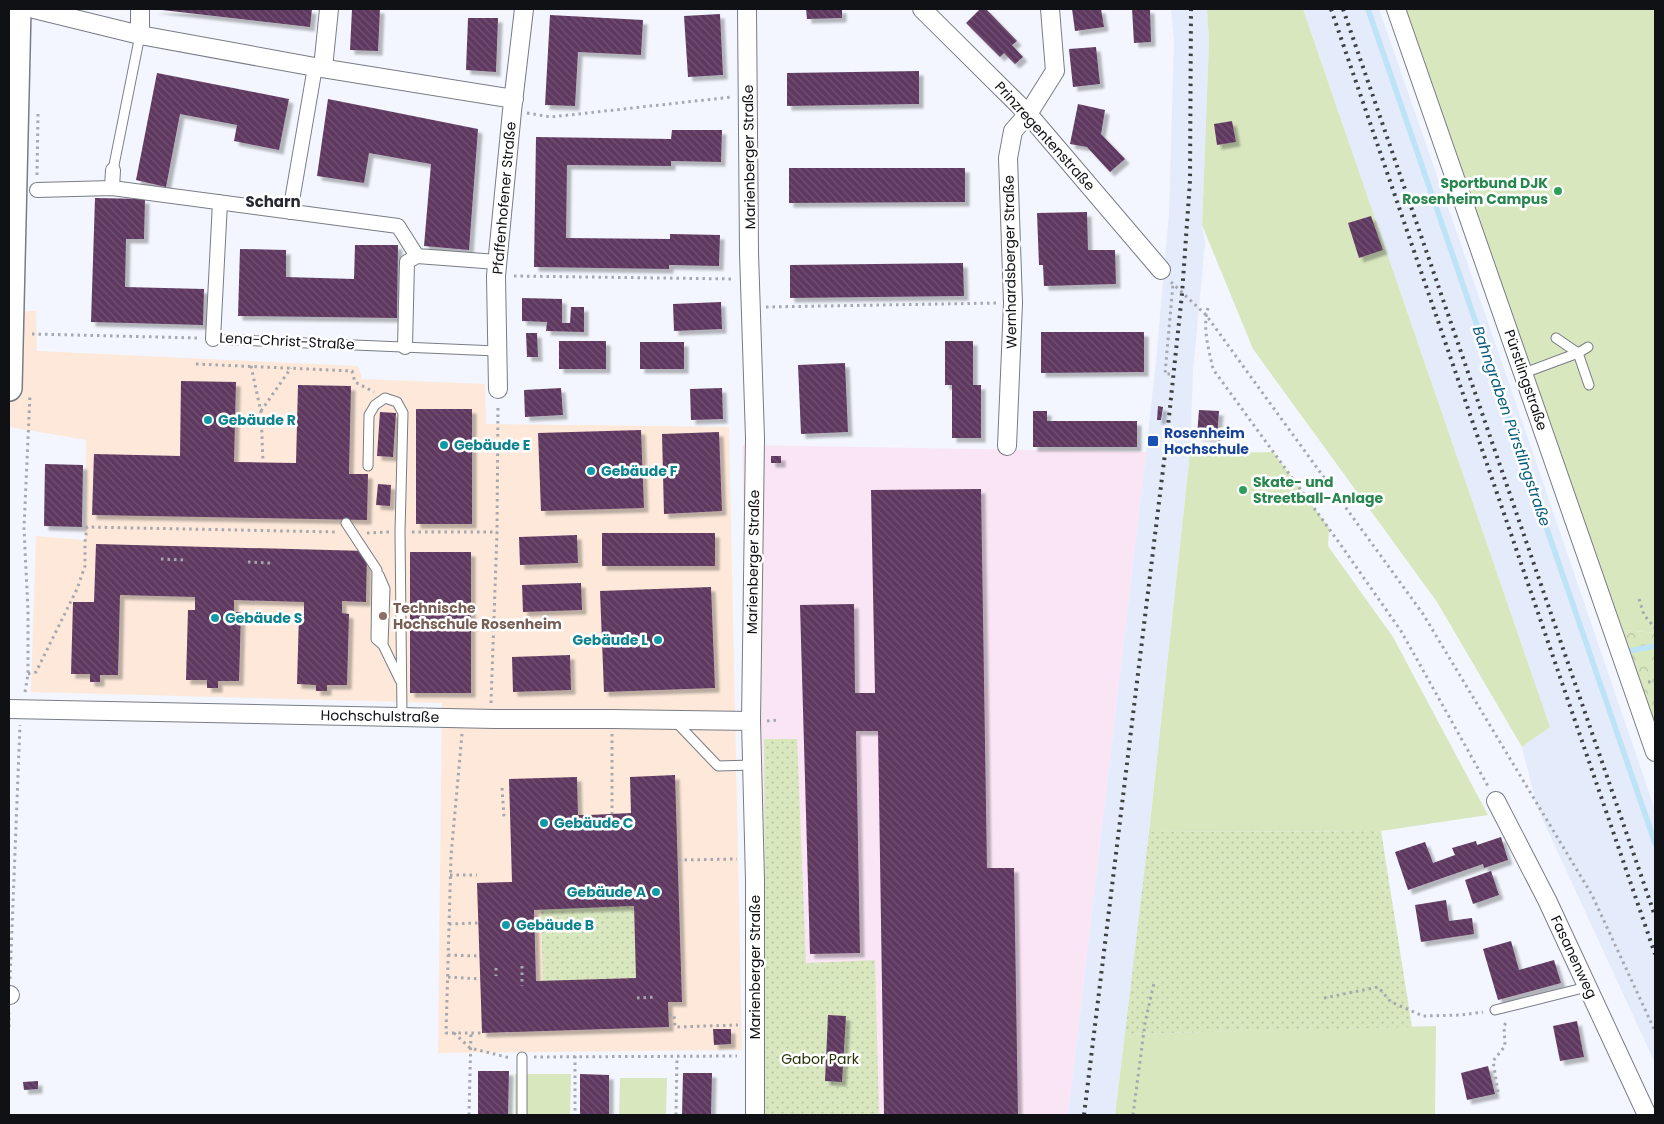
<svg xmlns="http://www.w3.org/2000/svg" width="1664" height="1124" font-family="Poppins,sans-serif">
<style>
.built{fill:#e4ebfb}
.industrial{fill:#fae5f5}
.education{fill:#fde8d9}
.grass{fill:#d9e7bf}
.forest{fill:url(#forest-crowns)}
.park{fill:url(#park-dots)}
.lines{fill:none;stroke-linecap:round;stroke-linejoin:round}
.stream{stroke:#bde3f7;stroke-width:5.5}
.building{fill:url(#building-back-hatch);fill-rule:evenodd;filter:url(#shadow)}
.service-casing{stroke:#787c84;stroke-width:11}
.pedestrian-casing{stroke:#787c84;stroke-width:16}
.minor-casing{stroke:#787c84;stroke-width:20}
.secondary-casing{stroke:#787c84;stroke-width:28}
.path{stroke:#a6a8af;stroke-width:3;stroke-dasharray:2.5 4;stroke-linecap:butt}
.service{stroke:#fff;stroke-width:9}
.pedestrian{stroke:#fff;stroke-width:14}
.minor{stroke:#fff;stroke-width:18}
.secondary{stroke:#fff;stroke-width:25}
.rail{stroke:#3e4044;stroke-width:4;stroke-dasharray:2.5 5;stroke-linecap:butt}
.leisure-dot{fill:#2e9e5b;stroke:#fff;stroke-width:2}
.culture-dot{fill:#0f9aa8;stroke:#fff;stroke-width:2}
.transit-dot{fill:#1a4fb4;stroke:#fff;stroke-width:2}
.education-dot{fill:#8d6e63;stroke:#fff;stroke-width:2}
.labels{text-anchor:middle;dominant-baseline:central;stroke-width:5;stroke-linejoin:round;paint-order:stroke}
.street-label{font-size:14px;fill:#101114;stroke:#fff}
.leisure-label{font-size:14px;font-weight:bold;fill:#27864d;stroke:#fff;text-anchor:end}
.culture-label{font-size:14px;font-weight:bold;fill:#0d838f;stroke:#fff;text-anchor:start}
.transit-label{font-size:14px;font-weight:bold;fill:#164399;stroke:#fff;text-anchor:start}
.education-label{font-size:14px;font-weight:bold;fill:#785e54;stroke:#fff;text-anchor:start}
.park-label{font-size:14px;fill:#283408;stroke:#fff}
.neighbourhood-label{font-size:15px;font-weight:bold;fill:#262930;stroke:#fff}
.water-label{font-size:15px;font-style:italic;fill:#055b7b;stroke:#fff}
</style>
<defs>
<pattern id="forest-crowns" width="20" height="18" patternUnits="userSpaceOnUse" patternTransform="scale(1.25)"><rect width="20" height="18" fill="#d9e7bf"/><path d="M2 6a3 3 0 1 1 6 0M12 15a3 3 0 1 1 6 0" fill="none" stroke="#b9c5a3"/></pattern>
<pattern id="park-dots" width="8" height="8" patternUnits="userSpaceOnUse" patternTransform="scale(1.25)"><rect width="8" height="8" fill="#d9e7bf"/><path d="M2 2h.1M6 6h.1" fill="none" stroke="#b9c5a3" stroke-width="1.8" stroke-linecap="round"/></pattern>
<pattern id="building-back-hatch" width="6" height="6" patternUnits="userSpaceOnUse" patternTransform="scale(1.25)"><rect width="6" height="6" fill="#5f3961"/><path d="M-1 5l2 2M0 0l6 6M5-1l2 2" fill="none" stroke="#715272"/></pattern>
<filter id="shadow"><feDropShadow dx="4.5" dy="4.5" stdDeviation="1" flood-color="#0004"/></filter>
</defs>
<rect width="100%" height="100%" fill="#f3f6fe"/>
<!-- built -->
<path class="built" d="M1171 9H1207L1209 42 1202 225 1205 242 1193 372 1190 453 1137 940 1115 1115H1068L1146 452 1156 361 1169 213 1174 41Z
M1303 9H1379L1508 380 1655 810V1063L1537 807 1522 747 1550 727Z"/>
<!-- industrial -->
<path class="industrial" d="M742 445 1146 452 1068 1115H758Z"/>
<!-- education -->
<path class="education" d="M36 311 37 351 358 366 362 379 485 384 486 424 729 427 742 1050 438 1053 442 703 31 692 36 536 85 540 86 440 9 427V312Z"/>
<!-- grass -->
<path class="grass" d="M1207 9H1303L1550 727 1522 747 1437 602 1253 349 1202 225 1209 42Z
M1396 9H1655V633L1613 629Z
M1273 452 1329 528 1328 546 1393 637 1488 815 1381 831 1149 832 1190 453Z
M1436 1026 1435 1115H1115L1125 1034Z
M515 1074H571L570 1115H515Z
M620 1078H667L666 1115H619Z"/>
<!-- forest -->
<path class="forest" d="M1613 629 1655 633V751Z"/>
<!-- park -->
<path class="park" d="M764 739H797L806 963 875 960 879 1115H762L765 961Z
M1381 831 1412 1027 1125 1034 1149 832Z
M634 906 636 978 543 981 541 909Z"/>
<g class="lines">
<!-- stream -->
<path class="stream" d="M1368 9 1655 843
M1624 652 1655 646"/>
</g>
<!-- building -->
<path class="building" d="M153 9H312L310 27Z
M352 9H380L378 51 350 50Z
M806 9H842V18L807 19Z
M980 9H986L1017 41 1012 45 1023 57 1015 64 1004 53 1000 57 966 23Z
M1072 9H1101L1104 27 1075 31Z
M1132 9H1150L1151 42 1134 43Z
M720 14 723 75 688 77 684 16Z
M550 15 643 20 641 55 578 52 575 106 545 105Z
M468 18H498L496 72 466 70Z
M1096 47 1100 84 1073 87 1069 49Z
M919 71V104L787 106V73Z
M157 73 289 99 279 150 234 141 237 125 180 114 166 187 136 180Z
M328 99 478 129 469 250 424 246 431 164 369 153 364 183 317 176Z
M1078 104 1105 110 1101 134 1125 159 1110 172 1087 147 1070 144Z
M1232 121 1236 142 1217 145 1214 124Z
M672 130H722L721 162 671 161V166L567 165 566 238 670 239V234L720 235 719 266 669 265V269L534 267 536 137 671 139Z
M789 168H965V202L789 203Z
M95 198 145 199 144 239H126L125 287 204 289 203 325 91 322Z
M1087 212 1088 250H1115L1116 284 1044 286 1043 265H1039L1037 213Z
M1371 216 1383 250 1359 258 1348 223Z
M355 245H398L397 318 238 316 240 249 286 250V277L354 279Z
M963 263 964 296 790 298V265Z
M522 298 562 299V323H570L571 307H584V332L546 331 547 322 522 321Z
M721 302 722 329 674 331 673 304Z
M1041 332H1144V372L1041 373Z
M526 333H537L538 357H527Z
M559 341H606V369H559Z
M945 341H973V385H981V438H952V385H945Z
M640 342H684V369H640Z
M845 363 848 432 801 434 798 365Z
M181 381 236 382 234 462 296 463 298 385 351 386 349 474H368L367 520 92 515 94 454 180 456Z
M561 388 563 415 525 417 524 390Z
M722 388 723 419 691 420 690 389Z
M1158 406 1163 407 1161 420H1157Z
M416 409H472V524H416Z
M1199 410 1219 411 1217 438 1197 436Z
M1033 411H1047V421H1137V447H1033Z
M380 412 396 413 393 457 377 456Z
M641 430 644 508 541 511 538 433Z
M719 432 722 511 664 514 662 434Z
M771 456H781V463H771Z
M45 464 83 465 82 527 44 526Z
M378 484 391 485 390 506 376 505Z
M981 489 987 868H1014L1018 1115H884L878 731H856L860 953 810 954 800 605 854 604 855 693H875L871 490Z
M602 533H715V566H602Z
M577 535 578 563 520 565 519 537Z
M96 544 367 551 366 602 342 601V613L349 614 347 685H327V691H316V685L297 684 299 614H304V602L234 600V612H241L239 681H218V688H207V680H186L188 610H195V597L120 595 118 675H100V682H90V674H71L73 602H94Z
M410 552H471V693H410Z
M581 583 582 610 523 612 522 585Z
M711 587 715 688 604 692 600 591Z
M570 655 571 690 513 692 512 657Z
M675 775 682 1002H668L669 1027 482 1033 477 883 512 882 509 779 577 777 578 815H589L631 813 630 777ZM634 906 636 978 536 981 534 910Z
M1501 837 1508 860 1484 868 1483 864 1408 890 1395 852 1425 842 1433 863 1455 855 1452 848 1476 841 1477 845Z
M1491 871 1499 895 1473 904 1465 880Z
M1446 900 1449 921 1472 918 1474 934 1421 942 1415 905Z
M1511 941 1519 970 1554 960 1561 983 1498 1000 1483 949Z
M828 1015 846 1016 842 1082 825 1081Z
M1577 1021 1584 1057 1560 1061 1553 1026Z
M713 1029H731V1044L714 1045Z
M1488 1066 1495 1094 1467 1100 1461 1073Z
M478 1071H509L508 1115H478Z
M683 1073H712L711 1115H682Z
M580 1074 609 1075V1115H580Z
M38 1081V1089L24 1090 23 1082Z"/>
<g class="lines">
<defs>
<path id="service" d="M113 170 140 35
M1556 338 1578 353 1588 347
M213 339 497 351
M1524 373 1578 353 1589 385
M368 466 369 415 375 405 385 398 397 402 403 413 400 532 402 716
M346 523 377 570 376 639 383 645 400 680
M379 575 385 589 383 645
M674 720 718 766 752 765
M1495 1010 1587 987
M522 1115V1057"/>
<path id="pedestrian" d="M112 188 113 170
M37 190 112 188 398 226 417 256 497 262
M290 212 315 67
M213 339 220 202
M405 347 407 262 417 256"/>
<path id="minor" d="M34 9 140 35 315 67 514 99
M747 9 749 253 755 438 751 721 755 880V1115
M922 9 1028 114 1161 270
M1396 9 1655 752
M140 35V9
M323 68 329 9
M498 389 496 276 512 111 524 9
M1007 446 1013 303 1008 158 1013 131 1028 114 1055 71 1050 9
M9 709 495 719H612L751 721
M1496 801 1547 900 1647 1115
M9 995H10"/>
<path id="secondary" d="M9 388 18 9"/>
</defs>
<!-- service casing -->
<use href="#service" class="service-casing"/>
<!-- pedestrian casing -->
<use href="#pedestrian" class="pedestrian-casing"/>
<!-- minor casing -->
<use href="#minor" class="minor-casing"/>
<!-- secondary casing -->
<use href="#secondary" class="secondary-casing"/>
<!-- path -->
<path class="path" d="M527 113 551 117 732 97
M37 175 38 114
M514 276 735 279
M1171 282 1206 315 1423 614 1592 895 1655 1031
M766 307 998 303
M1208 308C1202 328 1209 350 1213 369L1338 541 1401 631 1489 788
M32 334 199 338
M196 364 352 371 355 382 374 392
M251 366 261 412 263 462
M1170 374H1165L1173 284
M261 411 291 368
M412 532H497
M367 533 389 532
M161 559 184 560
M248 562 270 563
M1639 599 1644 615 1655 628
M28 674 36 672 77 589 85 566V542L87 527 336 532
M1648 682 1655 681
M25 692 28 674V611L24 528 30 394
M491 703 497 532 498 404
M767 721 778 720
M462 734 451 856 446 1033H482
M612 734V814
M502 788 504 817
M678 860 737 859
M450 875H477
M449 924 478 923
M448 955 479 956
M522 966V986
M496 968V976
M448 977 480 979
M10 979 20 725
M637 998 656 997
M1324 998 1378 987 1391 1002 1423 1016 1461 1015 1483 1012
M669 1015H674L675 1027 738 1025
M9 1027V1013
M454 1033 470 1048 510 1058
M575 1056V1115
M534 1057 737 1056
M1498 1092 1493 1061 1505 1046 1504 1026 1507 1021
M469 1115 471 1032
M676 1115 677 1057
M1133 1115 1145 1023 1154 983"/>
<!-- service -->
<use href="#service" class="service"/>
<!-- pedestrian -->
<use href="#pedestrian" class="pedestrian"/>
<!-- minor -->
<use href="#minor" class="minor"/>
<!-- secondary -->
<use href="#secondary" class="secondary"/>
<!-- rail -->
<path class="rail" d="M1331 9 1655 954
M1343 9 1655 916
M1084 1115 1166 445 1182 294 1190 181 1191 9"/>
</g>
<!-- markers -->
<g class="leisure-dot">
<circle cx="1558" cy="191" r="5"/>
<circle cx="1243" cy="490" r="5"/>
</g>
<g class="culture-dot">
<circle cx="208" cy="420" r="5"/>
<circle cx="444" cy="445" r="5"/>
<circle cx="591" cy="471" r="5"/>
<circle cx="215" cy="618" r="5"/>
<circle cx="658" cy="640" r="5"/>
<circle cx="544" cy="823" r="5"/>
<circle cx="656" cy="892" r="5"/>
<circle cx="506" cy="925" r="5"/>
</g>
<rect class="transit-dot" x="1147" y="435" width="12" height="12" rx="2.5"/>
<circle class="education-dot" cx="383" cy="616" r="5"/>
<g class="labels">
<!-- street labels -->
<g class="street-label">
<text transform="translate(1045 136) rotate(48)">Prinzregentenstraße</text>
<text transform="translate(749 157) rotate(-91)">Marienberger Straße</text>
<text transform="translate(504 198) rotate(-85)">Pfaffenhofener Straße</text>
<text transform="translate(1010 262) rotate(-91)">Wernhardsberger Straße</text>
<text transform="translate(287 341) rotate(3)">Lena-Christ-Straße</text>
<text transform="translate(1526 380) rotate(71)">Pürstlingstraße</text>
<text transform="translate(753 562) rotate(-89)">Marienberger Straße</text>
<text transform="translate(380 716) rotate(1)">Hochschulstraße</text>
<text transform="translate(1574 957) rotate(65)">Fasanenweg</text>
<text transform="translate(755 967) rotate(-90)">Marienberger Straße</text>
</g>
<!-- leisure labels -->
<g class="leisure-label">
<text x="1548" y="183">Sportbund DJK<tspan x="1548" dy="16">Rosenheim Campus</tspan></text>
<text x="1253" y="482" text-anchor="start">Skate- und<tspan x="1253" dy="16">Streetball-Anlage</tspan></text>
</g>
<!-- culture labels -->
<g class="culture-label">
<text x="218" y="420">Gebäude R</text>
<text x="454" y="445">Gebäude E</text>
<text x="601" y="471">Gebäude F</text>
<text x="225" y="618">Gebäude S</text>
<text x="648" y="640" text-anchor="end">Gebäude L</text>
<text x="554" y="823">Gebäude C</text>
<text x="646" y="892" text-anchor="end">Gebäude A</text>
<text x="516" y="925">Gebäude B</text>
</g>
<!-- transit labels -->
<g class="transit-label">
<text x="1164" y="433">Rosenheim<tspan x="1164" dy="16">Hochschule</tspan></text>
</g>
<!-- education labels -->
<g class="education-label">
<text x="393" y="608">Technische<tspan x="393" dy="16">Hochschule Rosenheim</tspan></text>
</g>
<!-- park labels -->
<g class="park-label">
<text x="820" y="1059">Gabor Park</text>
</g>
<!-- neighbourhood labels -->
<g class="neighbourhood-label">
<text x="273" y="201">Scharn</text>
</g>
<!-- water labels -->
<g class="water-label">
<text transform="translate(1512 426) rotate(71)">Bahngraben Pürstlingstraße</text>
</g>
</g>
<!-- border -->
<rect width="1664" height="1124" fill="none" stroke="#101114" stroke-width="20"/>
</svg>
